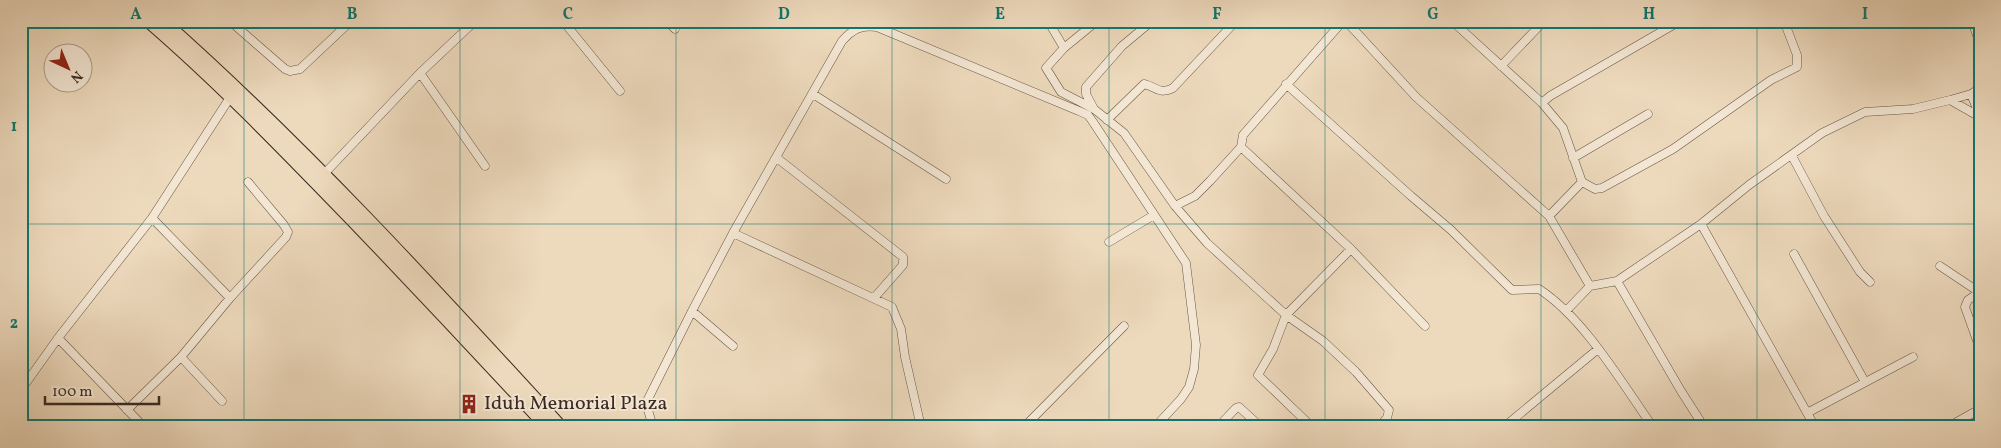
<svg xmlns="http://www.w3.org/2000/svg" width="2001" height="448" font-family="Vollkorn,serif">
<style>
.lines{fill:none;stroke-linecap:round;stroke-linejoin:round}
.minor-casing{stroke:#675648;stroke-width:9}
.trunk-casing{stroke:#3a2a22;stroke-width:14}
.minor{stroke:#f3e6d3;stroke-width:8}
.trunk{stroke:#edd9bc;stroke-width:12}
.grid{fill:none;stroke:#0f766e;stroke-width:1;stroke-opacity:0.55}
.labels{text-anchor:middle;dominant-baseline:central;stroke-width:4;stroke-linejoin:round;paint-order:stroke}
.poi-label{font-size:20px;fill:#3a2a22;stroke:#f3e6d3;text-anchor:start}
.neatline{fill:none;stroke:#0f766e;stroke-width:2}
.grid-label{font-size:16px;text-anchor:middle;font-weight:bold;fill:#0f766e}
</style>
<rect width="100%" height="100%" fill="#edd9bc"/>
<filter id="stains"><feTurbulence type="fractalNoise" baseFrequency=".004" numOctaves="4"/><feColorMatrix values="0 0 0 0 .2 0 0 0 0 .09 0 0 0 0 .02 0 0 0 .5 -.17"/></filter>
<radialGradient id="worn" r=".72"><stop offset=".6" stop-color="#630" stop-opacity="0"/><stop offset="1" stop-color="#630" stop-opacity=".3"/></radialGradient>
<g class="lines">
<defs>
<path id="minor" d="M230 21 285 69 290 71 300 69 351 21
M563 21 620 91
M667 21 675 29
M1048 21 1064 48 1046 68 1061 92 1094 109 1124 133 1175 206 1207 243 1286 315 1323 341 1356 372 1389 410 1387 418 1379 427
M1346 21 1416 97 1549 216 1590 286
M1452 21 1542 103 1563 128 1582 182
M1972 21 1980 44
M1064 48 1097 21
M1501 66 1544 21
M420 73 485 166
M1286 84 1411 196 1451 230 1512 290 1539 289C1585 319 1621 382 1653 427
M813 94 946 179
M1971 94 1980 116
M1950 100 1980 117
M1542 103 1550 96 1680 21
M1094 109 1086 94V87L1122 46 1152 21
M1107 120 1144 84C1157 87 1159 95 1173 88L1236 21
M1241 147 1351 249 1425 326
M1792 156 1824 216 1860 272 1870 282
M777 158 903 257V265L874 298
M1573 158 1648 114
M324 174 420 73 475 21
M1175 206 1195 196 1210 181 1241 147 1243 135 1343 21
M1549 216 1582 182 1595 189 1602 188 1673 149 1771 80 1797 67V55L1784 21
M152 218 230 298
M1701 224 1815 427
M733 233 892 307 901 329 905 357 921 427
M1109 242 1154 215
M1794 254 1865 382
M1940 266 1979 292
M1617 281 1681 391 1704 427
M1980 292 1968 300 1965 307 1980 349
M692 311 733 346
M1566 311 1590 286 1617 281 1701 224 1749 185 1822 133 1865 112 1913 109 1950 100 1971 94 1980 88
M58 338 144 427
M181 357 222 401
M21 390 58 338 152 218 231 96
M127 410 181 357 230 298 286 237 288 232 284 225 248 182
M1807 413 1913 357
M653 427 646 403 692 311 733 233 842 41C853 29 860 25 877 27L1079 111 1088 115 1093 122 1186 263 1196 345 1194 369 1189 387 1181 399 1155 427
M1024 427 1124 326
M1218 427 1236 408 1239 407 1261 427
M1312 427 1258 375 1273 349 1286 315 1351 249
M1504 427 1598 349
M1948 427 1980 409"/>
<path id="trunk" d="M148 21C222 85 289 155 357 225 421 292 484 359 547 427
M163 21C305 147 433 287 561 427"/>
</defs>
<!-- minor casing -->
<use href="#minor" class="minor-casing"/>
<!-- trunk casing -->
<use href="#trunk" class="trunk-casing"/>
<!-- minor -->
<use href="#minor" class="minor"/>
<!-- trunk -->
<use href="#trunk" class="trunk"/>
</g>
<!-- grid -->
<path class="grid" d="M244 21V427M460 21V427M676 21V427M892 21V427M1109 21V427M1325 21V427M1541 21V427M1757 21V427M21 224H1980"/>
<!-- icons -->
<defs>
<symbol id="building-bare" viewBox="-9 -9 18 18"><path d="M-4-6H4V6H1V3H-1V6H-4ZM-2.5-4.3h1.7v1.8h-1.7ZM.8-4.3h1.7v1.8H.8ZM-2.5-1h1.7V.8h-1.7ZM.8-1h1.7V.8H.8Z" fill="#8f2418" stroke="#f3e6d3" stroke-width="2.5" paint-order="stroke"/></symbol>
</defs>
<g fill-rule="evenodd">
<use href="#building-bare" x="455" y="390" width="28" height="28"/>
</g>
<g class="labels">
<!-- poi labels -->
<g class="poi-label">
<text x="484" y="404">Iduh Memorial Plaza</text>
</g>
</g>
<!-- margin -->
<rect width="2001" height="448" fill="none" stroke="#edd9bc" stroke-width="55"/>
<!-- north arrow -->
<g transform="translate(68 68) rotate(136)"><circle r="24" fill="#f3e6d3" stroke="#a99b8c"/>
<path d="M0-4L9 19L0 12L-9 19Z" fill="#8f2418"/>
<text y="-8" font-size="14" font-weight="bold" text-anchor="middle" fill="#3a2a22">N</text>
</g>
<!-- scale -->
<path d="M45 396v8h114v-8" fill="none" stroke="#3a2a22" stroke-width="2.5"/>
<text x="52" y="396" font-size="15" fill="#3a2a22" stroke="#f3e6d3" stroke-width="4" paint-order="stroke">100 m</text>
<rect x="28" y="28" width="1946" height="392" class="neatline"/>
<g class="grid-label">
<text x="136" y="19">A</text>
<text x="352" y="19">B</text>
<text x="568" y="19">C</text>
<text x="784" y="19">D</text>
<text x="1000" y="19">E</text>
<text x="1217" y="19">F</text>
<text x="1433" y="19">G</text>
<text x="1649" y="19">H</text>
<text x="1865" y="19">I</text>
<text x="14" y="131">1</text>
<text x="14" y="328">2</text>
</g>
<rect width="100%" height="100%" filter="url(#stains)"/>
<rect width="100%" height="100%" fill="url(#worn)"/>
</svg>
